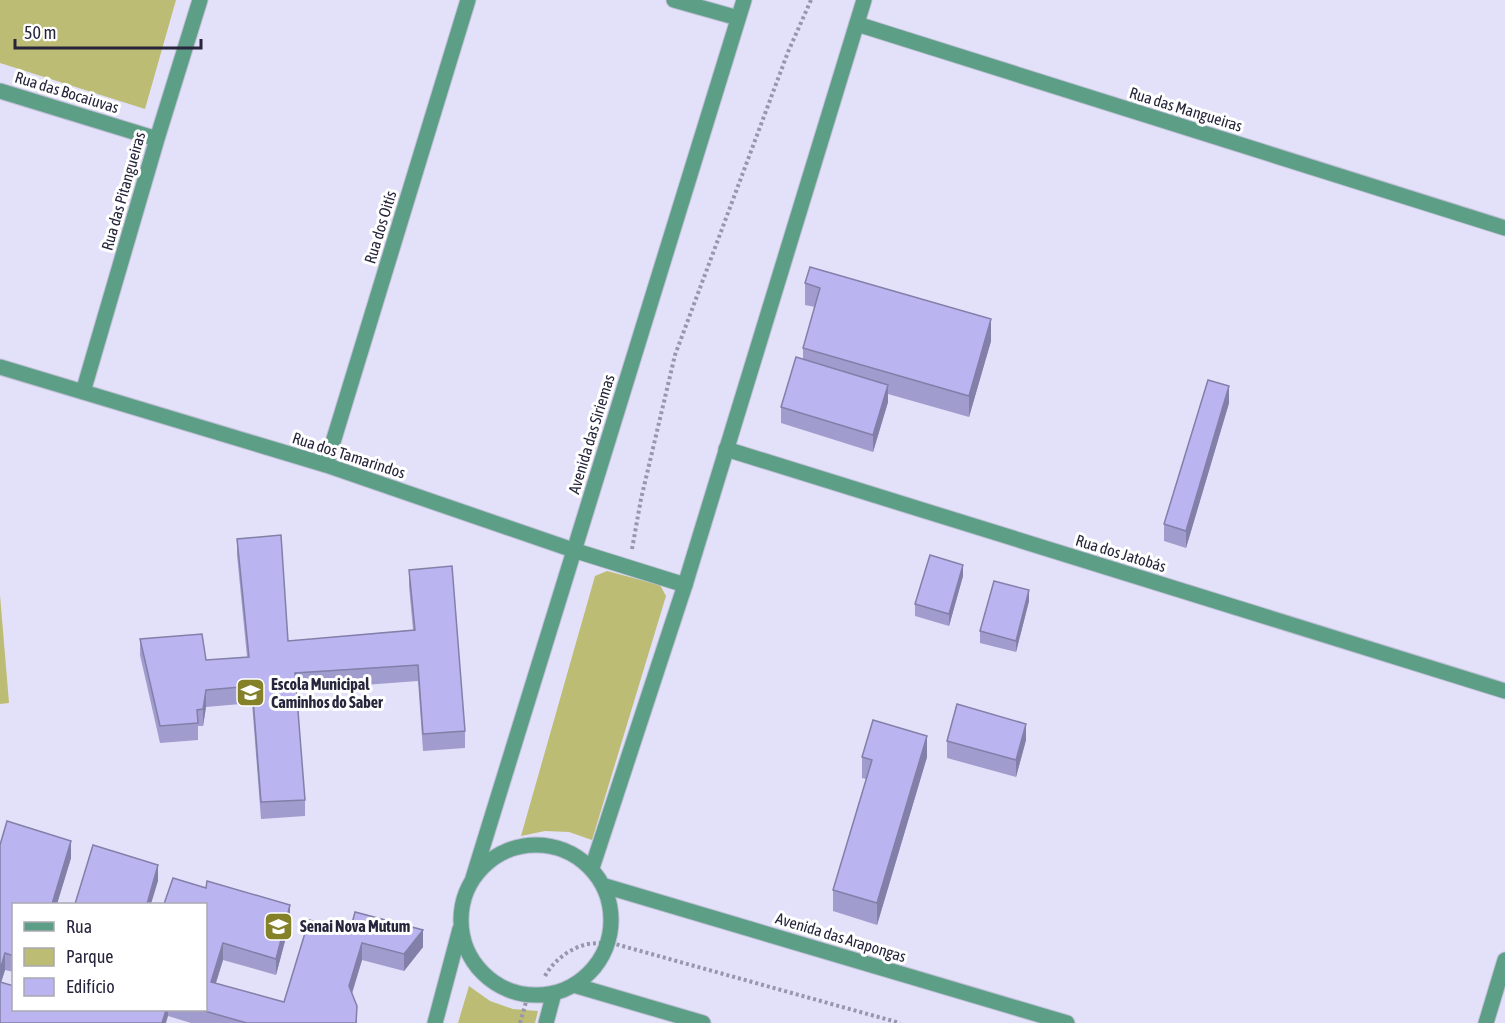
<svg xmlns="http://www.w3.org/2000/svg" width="1505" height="1023" font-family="'Asap Condensed',sans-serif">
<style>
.green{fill:#bdbc74}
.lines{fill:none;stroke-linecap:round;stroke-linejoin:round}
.minor-casing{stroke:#c0bfd7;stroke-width:17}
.tertiary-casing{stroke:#c0bfd7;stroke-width:17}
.path{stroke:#9796ad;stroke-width:4;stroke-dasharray:3 3;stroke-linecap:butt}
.minor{stroke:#5d9f86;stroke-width:15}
.tertiary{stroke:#5d9f86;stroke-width:15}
.wall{fill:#a09cce}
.shaded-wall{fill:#827fa8}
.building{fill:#bab5f0;stroke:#827fa8;stroke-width:1.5}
.labels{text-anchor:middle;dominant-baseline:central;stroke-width:6;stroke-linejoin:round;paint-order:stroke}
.street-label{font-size:16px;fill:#27253b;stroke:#fff}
.poi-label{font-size:16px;font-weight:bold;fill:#27253b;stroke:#fff;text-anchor:start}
</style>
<rect width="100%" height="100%" fill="#e2e1f9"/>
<!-- green -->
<path class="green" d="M0 0H176L145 109 0 63Z
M607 571 660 585 666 596 592 840 569 832 545 831 521 836 595 576Z
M0 595 9 703 0 704Z
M469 986 490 1001 513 1009 538 1011 535 1023H458Z"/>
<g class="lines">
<defs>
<path id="minor" d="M674 0 738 18
M857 24 1505 228
M0 91 157 139
M0 367 326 465 573 550 685 585
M83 392 157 139 200 0
M726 449 1505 691
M326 465 468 0
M1486 1023 1505 960"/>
<path id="tertiary" d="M461 920a75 75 0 1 1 150 0a75 75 0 1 1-150 0Z
M592 868 685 585 864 0
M473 878 744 0
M605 886 1067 1023
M577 986 703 1023
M435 1023 460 929
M546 1023 554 993"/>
</defs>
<!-- minor casing -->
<use href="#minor" class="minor-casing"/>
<!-- tertiary casing -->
<use href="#tertiary" class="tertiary-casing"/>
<!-- path -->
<path class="path" d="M632 549 641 499 675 355 788 52 811 0
M545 976C554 960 570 948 588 944 595 943 601 943 608 942L900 1023
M520 1023 528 995 533 991"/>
<!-- minor -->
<use href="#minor" class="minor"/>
<!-- tertiary -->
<use href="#tertiary" class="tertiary"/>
</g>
<!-- wall -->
<path class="wall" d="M805 283 991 341 969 417 888 394V402L873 452 781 423V407L803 359V348L815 307 805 305Z
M1229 403 1186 548 1164 541V524Z
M237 539 288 641 413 630 409 586V570L465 731V748L423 751 418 681 296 690 305 800V816L261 819 252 703 206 707 203 726H198V740L160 743 140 655V639L206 660 247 657 237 555Z
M963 576 949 626 915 616V604Z
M1029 601 1016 652 980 643V631Z
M1026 740 1016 777 947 758V741Z
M862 757H927L877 925 833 911V890L866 779 862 778Z
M0 845 71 858 57 904H14V972L5 970 1 982 14 1010H206V904L290 922 276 975 223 960 216 983 284 1002 350 931 423 947 404 971 362 960 352 994 357 1023H191L168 1016 0 1023Z"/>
<!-- shaded-wall -->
<path class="shaded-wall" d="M991 319V341L969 417V396Z
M888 385V402L873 452V435Z
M1229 386V403L1186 548V531Z
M963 565V576L949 626V614Z
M1029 590V601L1016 652V641Z
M206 690V707L203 726V709Z
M1026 724V740L1016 777V760Z
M927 736V757L877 925V903Z
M71 841V858L57 904H52Z
M158 865V881L151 904H147Z
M290 905V922L276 975V959Z
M423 930V947L404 971V954Z
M223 943V960L211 998V982Z
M362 943V960L349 1002V986Z
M5 953V970L0 986V970Z
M166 1010H168V1016L166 1023H162Z"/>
<!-- building -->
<path class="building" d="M810 267 991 319 969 396 803 348 820 288 805 283Z
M796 357 888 385 873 435 781 407Z
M1208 380 1229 386 1186 531 1164 524Z
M281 535 288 641 415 630 409 570 452 566 465 731 423 734 418 665 295 673 305 800 261 802 252 686 206 690 203 709 197 710 198 723 160 726 140 639 202 634 206 660 249 657 237 539Z
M930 555 963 565 949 614 915 604Z
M994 581 1029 590 1016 641 980 631Z
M957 704 1026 724 1016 760 947 741Z
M873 720 927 736 877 903 833 890 872 760 862 757Z
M7 821 71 841 52 904H14V956L5 953 0 970V845Z
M93 845 158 865 147 904H75Z
M173 878 206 888 207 881 290 905 276 959 223 943 211 982 284 1002 309 920 350 931 355 912 423 930 404 954 362 943 349 986 357 1006 356 1023H247L201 1010H206V904H164Z
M0 982 14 986V1010H166L162 1023H0Z"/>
<!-- icons -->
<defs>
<symbol id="school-square" viewBox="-11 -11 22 22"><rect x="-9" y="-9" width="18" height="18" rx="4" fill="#848129" stroke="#fff"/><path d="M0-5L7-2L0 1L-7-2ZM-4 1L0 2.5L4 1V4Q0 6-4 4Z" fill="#fff"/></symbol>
</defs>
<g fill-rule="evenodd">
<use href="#school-square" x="234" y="676" width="33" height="33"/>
<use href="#school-square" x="262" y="910" width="33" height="33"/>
</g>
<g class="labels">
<!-- street labels -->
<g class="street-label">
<text transform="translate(67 92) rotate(17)">Rua das Bocaiuvas</text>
<text transform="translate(1186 109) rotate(17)">Rua das Mangueiras</text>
<text transform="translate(123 191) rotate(-74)">Rua das Pitangueiras</text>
<text transform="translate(380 227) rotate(-73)">Rua dos Oitís</text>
<text transform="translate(591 434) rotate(-73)">Avenida das Siriemas</text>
<text transform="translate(349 455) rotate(18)">Rua dos Tamarindos</text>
<text transform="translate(1121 553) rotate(17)">Rua dos Jatobás</text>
<text transform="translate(841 937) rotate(17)">Avenida das Arapongas</text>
</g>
<!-- poi labels -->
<g class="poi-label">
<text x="271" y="684">Escola Municipal<tspan x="271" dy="18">Caminhos do Saber</tspan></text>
<text x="300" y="926">Senai Nova Mutum</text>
</g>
</g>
<!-- legend -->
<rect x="12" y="903" width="195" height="108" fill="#ffffff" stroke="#a9a8b1" stroke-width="1.5"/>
<rect x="24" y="922" width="30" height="9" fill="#5d9f86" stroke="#a9a8b1" stroke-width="1.5"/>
<text x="66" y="933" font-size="18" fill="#27253b">Rua</text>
<rect x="24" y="948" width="30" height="18" fill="#bdbc74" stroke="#a9a8b1" stroke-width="1.5"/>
<text x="66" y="963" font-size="18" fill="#27253b">Parque</text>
<rect x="24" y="978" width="30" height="18" fill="#bab5f0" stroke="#a9a8b1" stroke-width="1.5"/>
<text x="66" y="993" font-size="18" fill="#27253b">Edifício</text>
<!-- scale -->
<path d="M15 39v9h186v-9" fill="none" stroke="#27253b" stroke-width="3"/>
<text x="24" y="39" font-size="18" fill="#27253b" stroke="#ffffff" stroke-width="4.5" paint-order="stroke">50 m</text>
</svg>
